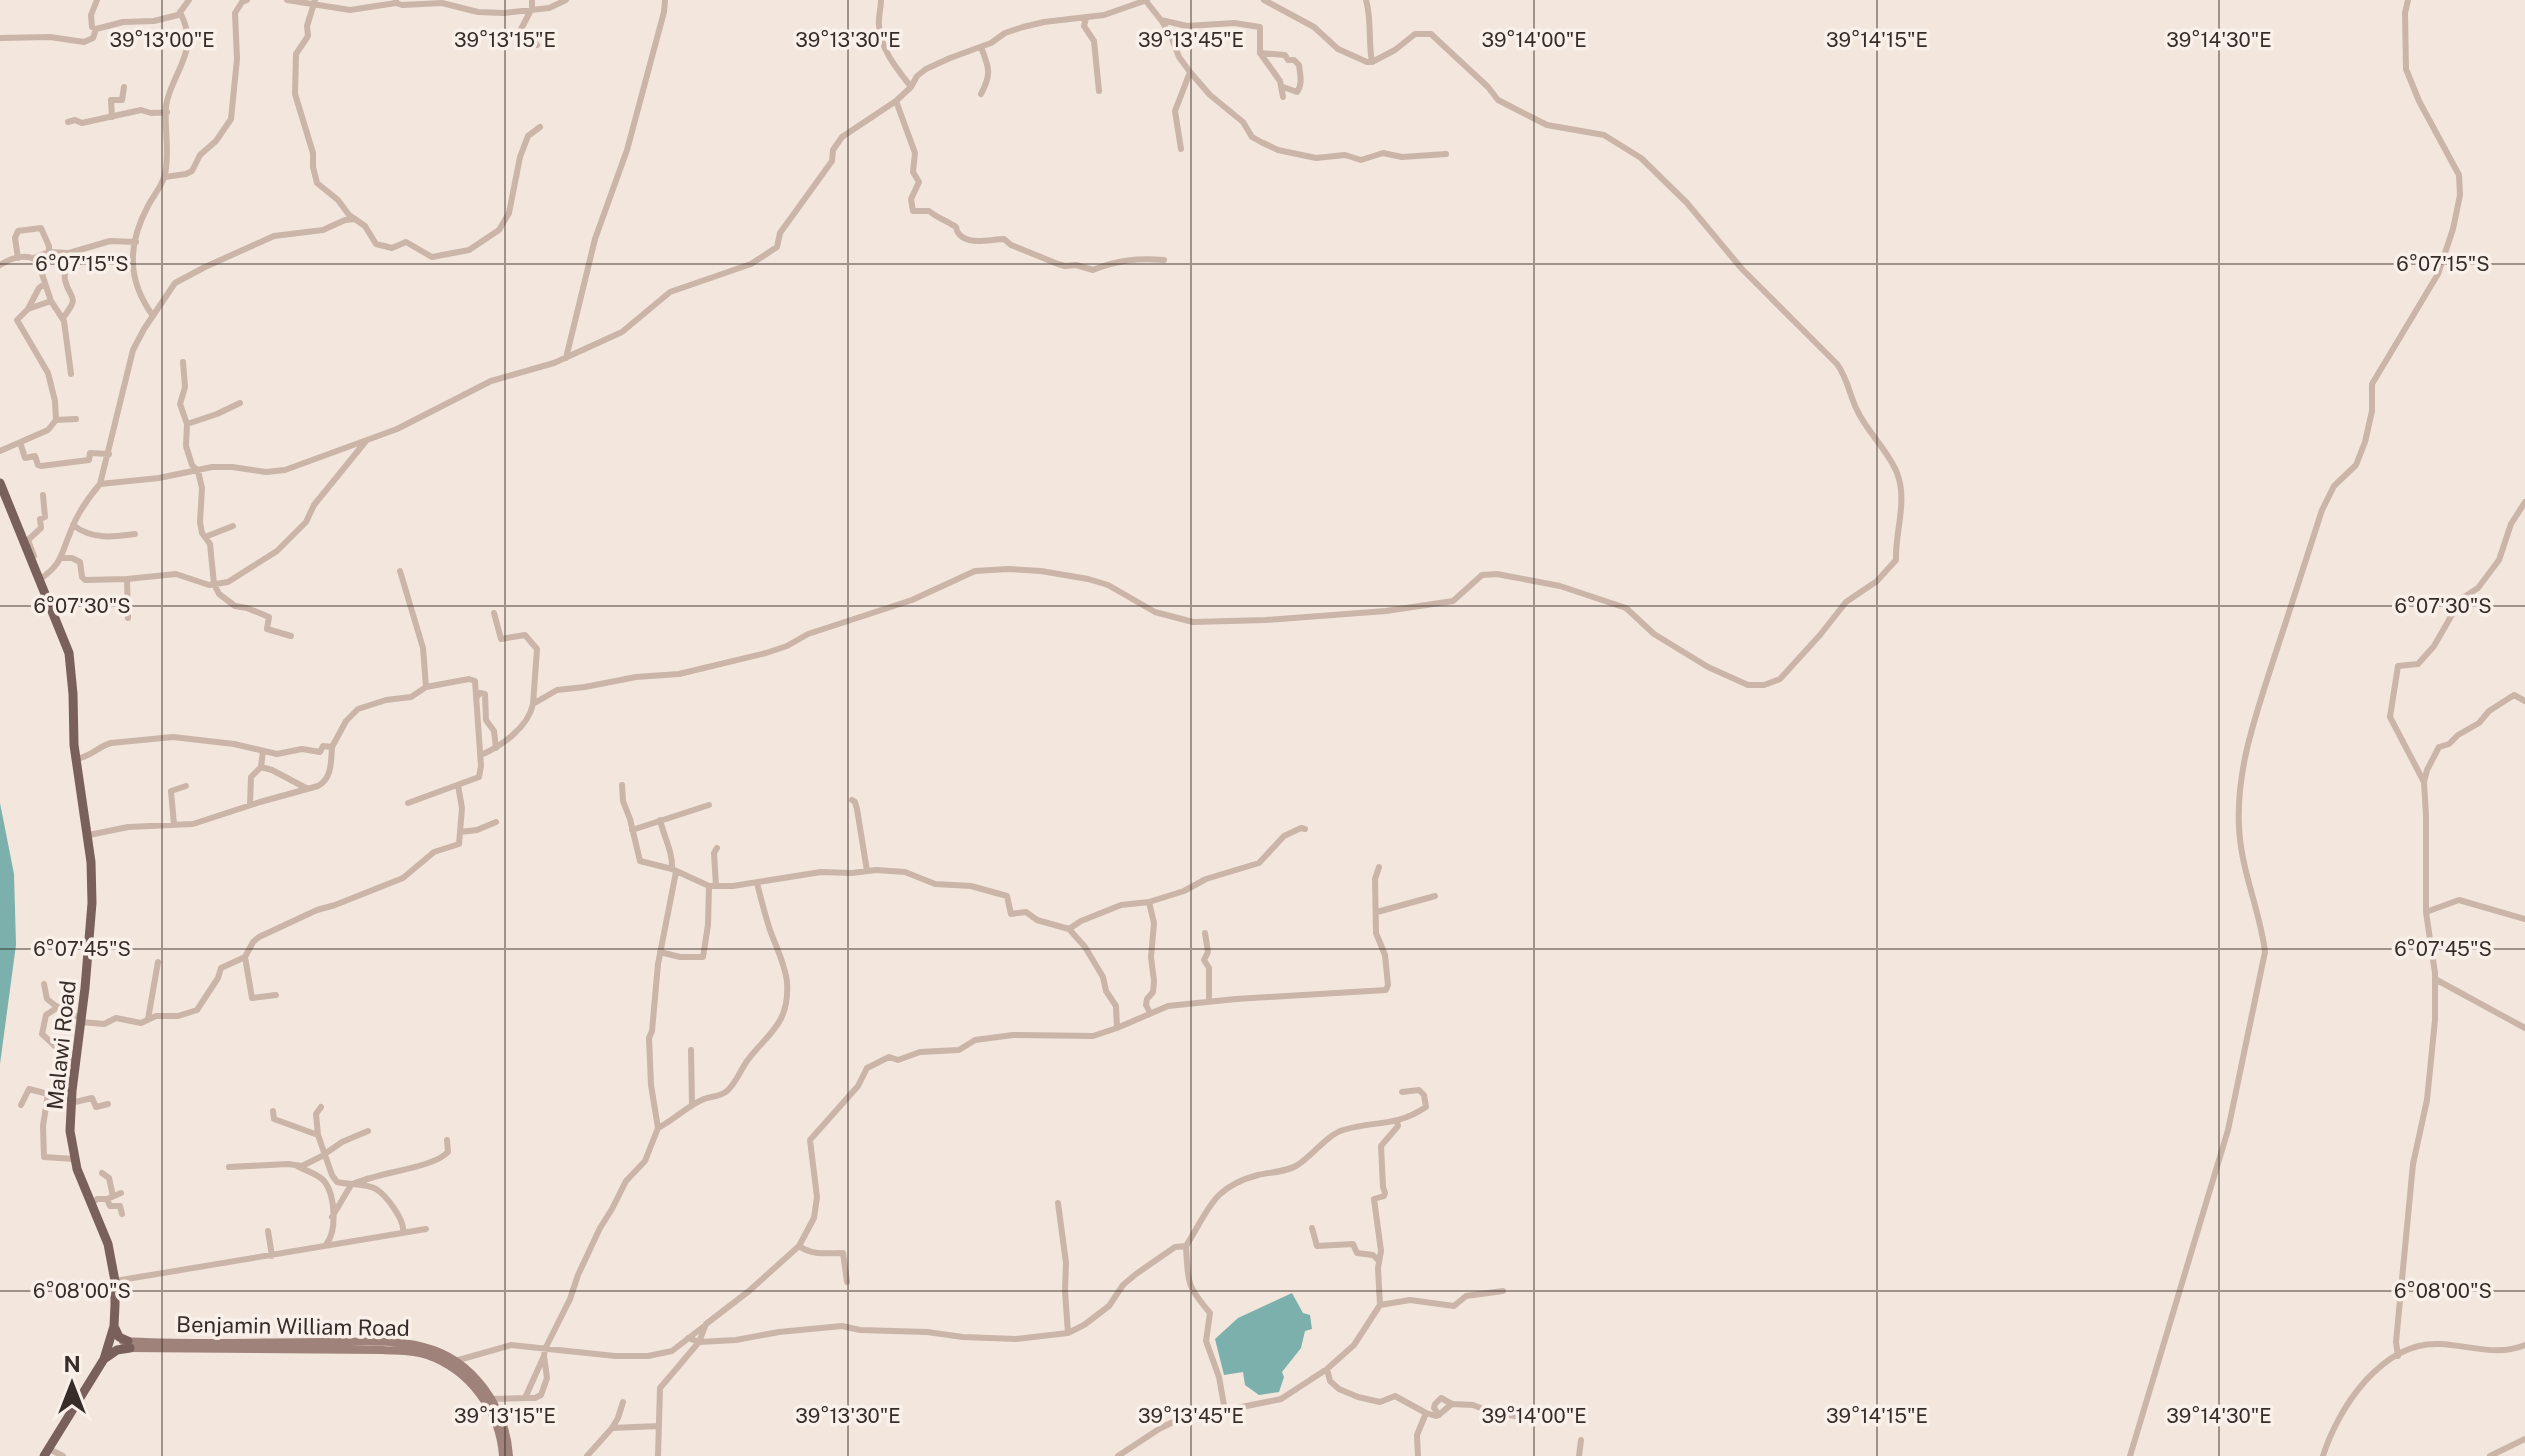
<svg xmlns="http://www.w3.org/2000/svg" width="2525" height="1456" font-family="'Public Sans',sans-serif">
<style>
.water{fill:#7bb0ac}
.lines{fill:none;stroke-linecap:round;stroke-linejoin:round}
.street{stroke:#cbb4a8;stroke-width:6}
.secondary{stroke:#9f827a;stroke-width:8}
.primary{stroke:#7a605a;stroke-width:9}
.ticks{fill:none;stroke:#382c29;stroke-width:2;stroke-opacity:0.45}
.labels{text-anchor:middle;dominant-baseline:central;stroke-width:7;stroke-linejoin:round;paint-order:stroke}
.street-label{font-size:22px;fill:#382c29;stroke:#faf0ea}
.ticks-label{font-size:20px;text-anchor:middle;fill:#382c29;stroke:#faf0ea;stroke-width:7;stroke-linejoin:round;paint-order:stroke}
</style>
<rect width="100%" height="100%" fill="#f3e6dd"/>
<!-- water -->
<path class="water" d="M0 803 14 874 16 945 0 1064Z
M1292 1293 1303 1313 1310 1315 1312 1329 1305 1331 1301 1348 1282 1372 1284 1377 1279 1392 1259 1395 1245 1385 1243 1372 1224 1375 1215 1339 1238 1318Z"/>
<g class="lines">
<!-- street -->
<path class="street" d="M287 0 350 10 396 3V0
M315 0 307 26 308 36 296 54 295 94 313 153V167L317 183 338 200 349 215 365 226 376 244 392 248 406 242 432 257 469 250 499 230 509 213 520 157 528 136 540 127
M532 0V8L520 31 532 38 537 45
M881 0C881 9 878 17 879 25 880 49 897 69 911 87
M1145 0 1161 20 1171 36 1179 57 1190 72 1210 95 1243 122 1252 137 1261 142 1278 150 1316 158 1345 155 1361 160 1383 153 1402 157 1446 154
M1366 0C1372 21 1368 41 1372 62
M396 3 402 5 442 3 478 12 504 13 549 8 566 0
M1086 18 1084 26 1094 41 1099 91
M1161 20 1187 26 1234 23 1260 27V53L1285 55 1288 60H1294L1299 65C1300 74 1303 84 1297 92L1283 87
M96 29 123 22 154 21 178 15 189 0
M0 38 50 37 84 42 93 38 96 29 92 27 91 15 97 0
M981 47C989 67 992 74 981 94
M1260 53 1280 81 1283 97
M896 101 915 153 913 172 919 182 911 199 913 211H929C939 219 941 218 951 224 961 229 953 227 959 234 969 246 991 239 1004 239L1011 245 1058 264 1065 266 1076 265 1093 270C1117 260 1138 258 1164 260
M112 117 111 100H122L124 87
M68 122 75 120 82 123 141 110 151 113 167 112
M1181 149 1175 111 1190 72
M165 177 186 174 192 171 200 155 216 141 231 119 237 59 235 13 242 2 247 0
M18 258 15 238 18 231 41 228 49 246V252
M34 258 49 252 69 253 110 241 136 242
M0 265C11 258 28 252 38 262L51 301 64 321 71 374
M28 309 39 288 45 283
M153 316C127 280 127 245 148 206 153 196 163 185 165 174 170 151 164 129 166 106 169 84 186 64 188 42 188 32 184 20 180 12
M63 318C81 294 70 301 65 280 63 273 69 261 69 253
M566 358 595 239 627 150 664 12 665 0
M183 362 185 387 180 404 187 424 186 446 192 465 198 471 202 488 200 522 202 533 210 544 214 584 219 594 235 606 247 608 269 617 267 629 291 636
M56 420 76 419
M187 424 217 414 240 403
M20 442 25 458 35 456 38 465 41 466 89 460 90 453 109 454
M0 451 48 430 56 420 55 401 48 373 17 320 28 309 51 301
M100 484 133 350 144 329 175 283 205 267 274 236 323 230 345 220 355 219
M73 525C92 540 114 537 135 534
M205 537 233 526
M34 556 28 540 41 528 40 519 45 517 43 495
M62 558H72L80 562 82 577 85 580 127 579 176 574 209 585 228 582 277 551 306 522 314 505 366 441
M400 571 423 648 426 687
M127 579 128 618
M39 580C62 564 60 557 70 533 76 516 88 498 100 484L159 478 212 467H232L266 472 285 470 397 429 491 381 554 363 622 332 670 292 751 264 777 247 780 233 832 161 833 150 842 137 896 101 911 87 917 76 926 69 950 58 991 43 1005 33 1023 27 1044 22 1104 15 1147 0
M494 613 501 639 525 635 537 649 533 704
M477 697 480 693 485 694 486 720 494 731 496 748
M2525 701 2514 695 2489 711 2479 723 2458 735 2449 744 2439 747 2427 770 2424 782 2426 815V912L2459 900 2525 919
M481 755C501 746 528 728 533 704L557 690 585 687 636 677 679 674 766 653 787 646 808 634 912 600 975 571 1008 569 1041 571 1088 579 1108 585 1155 612 1193 622 1266 620 1386 611 1453 601 1482 575 1497 574 1560 586 1626 608 1654 634 1708 667 1748 685H1764L1780 679 1820 635 1846 602 1877 581 1896 560C1895 531 1908 501 1897 473 1888 450 1867 432 1857 410 1849 394 1848 379 1837 364L1742 269 1687 203 1641 158 1604 135 1547 125 1498 100 1488 87 1431 34H1415L1395 50 1372 62H1367L1338 49 1314 27 1264 0
M76 759C93 756 97 747 111 743L173 737 234 744 277 754 302 749 320 752 323 746 332 747 346 721 358 709 386 700 411 697 426 687 469 679 475 681 481 766 479 777 408 803
M261 767 272 770 306 788
M2424 782 2390 717 2398 666 2418 664 2434 646 2461 599 2478 588 2499 560 2511 524 2525 502
M622 785 623 801 630 819 640 861 672 869 709 886H733L821 872 852 873 876 870 905 872 935 884 971 886 1007 896 1011 914 1026 912 1037 920 1069 929 1085 947 1103 977 1106 991 1116 1006 1117 1028
M852 800 855 802 857 809 867 871
M250 805 251 777 261 767 263 751
M660 820C664 837 673 852 672 869
M174 825 171 791 186 786
M632 830 709 805
M460 832 477 830 496 822
M89 835 128 827 193 824 260 802 318 786C332 778 331 762 332 747
M716 886 714 853 717 848
M1149 902 1154 923 1151 957 1154 981 1153 992 1147 999 1146 1005 1150 1013
M1377 912 1435 896
M1069 929 1081 921 1121 905 1149 902 1184 891 1206 879 1259 863 1284 836 1301 828 1305 829
M1205 933 1208 952 1204 960 1209 968V1001
M660 952 680 957H703L708 925 709 886
M245 957 252 998 276 995
M2435 979 2525 1028
M44 984 47 999 65 1013 82 1018
M58 1007 46 1015 42 1034 69 1059V1065H58
M148 1019 158 962
M81 1022 104 1024 116 1018 141 1023 156 1016H178L197 1010 218 978 221 968 245 957 253 942 259 937 317 910 335 905 403 878 434 852 459 844 462 808 458 785
M691 1050 692 1105
M71 1103 92 1098 96 1107 108 1104
M21 1105 29 1089 48 1094 43 1126 44 1157 74 1159
M273 1111 274 1119 318 1135 332 1175 337 1182C349 1185 365 1183 376 1189 386 1195 405 1220 403 1232
M658 1128C674 1120 687 1106 704 1099 712 1096 720 1097 727 1091 736 1083 740 1071 747 1061 768 1033 790 1024 787 982 785 964 776 947 770 930 765 915 761 899 757 883
M318 1135 316 1114 321 1107
M297 1166C306 1171 319 1174 325 1182 335 1196 337 1230 327 1243
M229 1167 288 1164 302 1166 322 1156 342 1142 368 1131
M102 1173 109 1178 113 1196
M107 1199 110 1206H120L122 1214
M1058 1203 1066 1263 1065 1291 1068 1333
M91 1204 97 1199H107L121 1193
M332 1217 351 1185C376 1172 432 1169 448 1152L447 1140
M1312 1228 1317 1246 1353 1244 1357 1253 1373 1255 1378 1260
M268 1231 272 1256
M799 1246C813 1256 827 1253 843 1253L847 1282
M1186 1246C1188 1282 1186 1285 1210 1313L1206 1341 1219 1377 1225 1411
M115 1281 426 1229
M1380 1305 1378 1268 1381 1251 1374 1199 1384 1196 1385 1193 1383 1187 1381 1146 1398 1126 1397 1121
M688 1338 699 1342 706 1324 749 1291 799 1246 814 1218 817 1197 810 1140 858 1086 867 1068 889 1057 898 1060 920 1052 959 1050 975 1040 1013 1035 1093 1036 1117 1028 1168 1006 1236 999 1386 990 1388 985 1385 955 1376 933 1375 879 1379 867
M2398 1356 2396 1342 2413 1164 2427 1100 2435 1020V973L2426 912
M455 1361 511 1345 615 1356H648L672 1351 703 1327
M1327 1369 1330 1381 1339 1389 1358 1397 1380 1402 1395 1396 1426 1413
M525 1398H535L541 1395 547 1378 544 1356
M488 1399 525 1398 544 1356 545 1349 570 1299 578 1275 600 1228 612 1209 626 1181 645 1161 658 1128 651 1085 649 1038 652 1031 658 964 676 872
M1452 1404 1473 1405 1491 1412 1515 1416
M612 1428 618 1418 623 1402
M49 1449 63 1456
M587 1456 612 1428 659 1426
M658 1456 660 1388 699 1342 736 1340 779 1332 842 1326 860 1330 927 1332 963 1337 1016 1339 1068 1333 1084 1325 1109 1306 1123 1285 1136 1274 1175 1247 1186 1246C1209 1210 1212 1187 1258 1175 1271 1172 1288 1172 1299 1164 1314 1154 1327 1135 1343 1130 1376 1120 1394 1128 1426 1107L1424 1095 1419 1090 1402 1092
M1118 1456 1159 1429 1177 1420 1281 1399 1327 1369 1354 1345 1380 1305 1410 1300 1454 1306 1466 1296 1503 1291
M1418 1456 1417 1435 1426 1413 1436 1416C1443 1413 1446 1408 1452 1404L1441 1398 1435 1404 1434 1408 1439 1415
M1579 1456 1581 1440
M2130 1456 2228 1130 2265 952C2260 910 2241 871 2239 827 2236 767 2257 712 2275 655 2291 607 2306 559 2322 510L2334 486 2356 465 2365 442 2372 411V384L2438 274 2453 229 2460 195 2459 175 2419 101 2406 69 2405 13 2408 0
M2323 1456C2338 1408 2382 1341 2440 1344 2468 1345 2497 1357 2525 1345
M2490 1456 2525 1439"/>
<!-- secondary -->
<path class="secondary" d="M123 1341C190 1345 259 1342 326 1342 358 1342 393 1339 424 1347 473 1359 506 1408 509 1456
M126 1348 383 1350C397 1351 414 1350 427 1355 470 1370 500 1411 503 1456"/>
<!-- primary -->
<path class="primary" d="M0 483 69 653 73 694 74 745 91 862 92 903 85 988 72 1091 70 1131 77 1169 108 1244 115 1281V1305L114 1326 104 1359 44 1456
M114 1326 119 1337 128 1341
M104 1359 117 1350 130 1348"/>
</g>
<!-- ticks -->
<path class="ticks" d="M162 0V1456M505 0V1456M848 0V1456M1191 0V1456M1534 0V1456M1877 0V1456M2219 0V1456M0 264H2525M0 606H2525M0 949H2525M0 1291H2525"/>
<g class="labels">
<!-- street labels -->
<g class="street-label">
<text transform="translate(61 1045) rotate(-84)">Malawi Road</text>
<text transform="translate(293 1326) rotate(1)">Benjamin William Road</text>
</g>
</g>
<g class="ticks-label">
<text x="162" y="47">39°13'00"E</text>
<text x="505" y="47">39°13'15"E</text>
<text x="848" y="47">39°13'30"E</text>
<text x="1191" y="47">39°13'45"E</text>
<text x="1534" y="47">39°14'00"E</text>
<text x="1877" y="47">39°14'15"E</text>
<text x="2219" y="47">39°14'30"E</text>
<text x="82" y="271">6°07'15"S</text>
<text x="2443" y="271">6°07'15"S</text>
<text x="82" y="613">6°07'30"S</text>
<text x="2443" y="613">6°07'30"S</text>
<text x="82" y="956">6°07'45"S</text>
<text x="2443" y="956">6°07'45"S</text>
<text x="82" y="1298">6°08'00"S</text>
<text x="2443" y="1298">6°08'00"S</text>
<text x="505" y="1423">39°13'15"E</text>
<text x="848" y="1423">39°13'30"E</text>
<text x="1191" y="1423">39°13'45"E</text>
<text x="1534" y="1423">39°14'00"E</text>
<text x="1877" y="1423">39°14'15"E</text>
<text x="2219" y="1423">39°14'30"E</text>
</g>
<!-- north arrow -->
<g transform="translate(72 1384)" stroke="#faf0ea" stroke-width="6" paint-order="stroke">
<path d="M0-6L14 30L0 20L-14 30Z" fill="#382c29"/>
<text y="-12" font-size="22" font-weight="bold" text-anchor="middle" fill="#382c29">N</text>
</g>
</svg>
